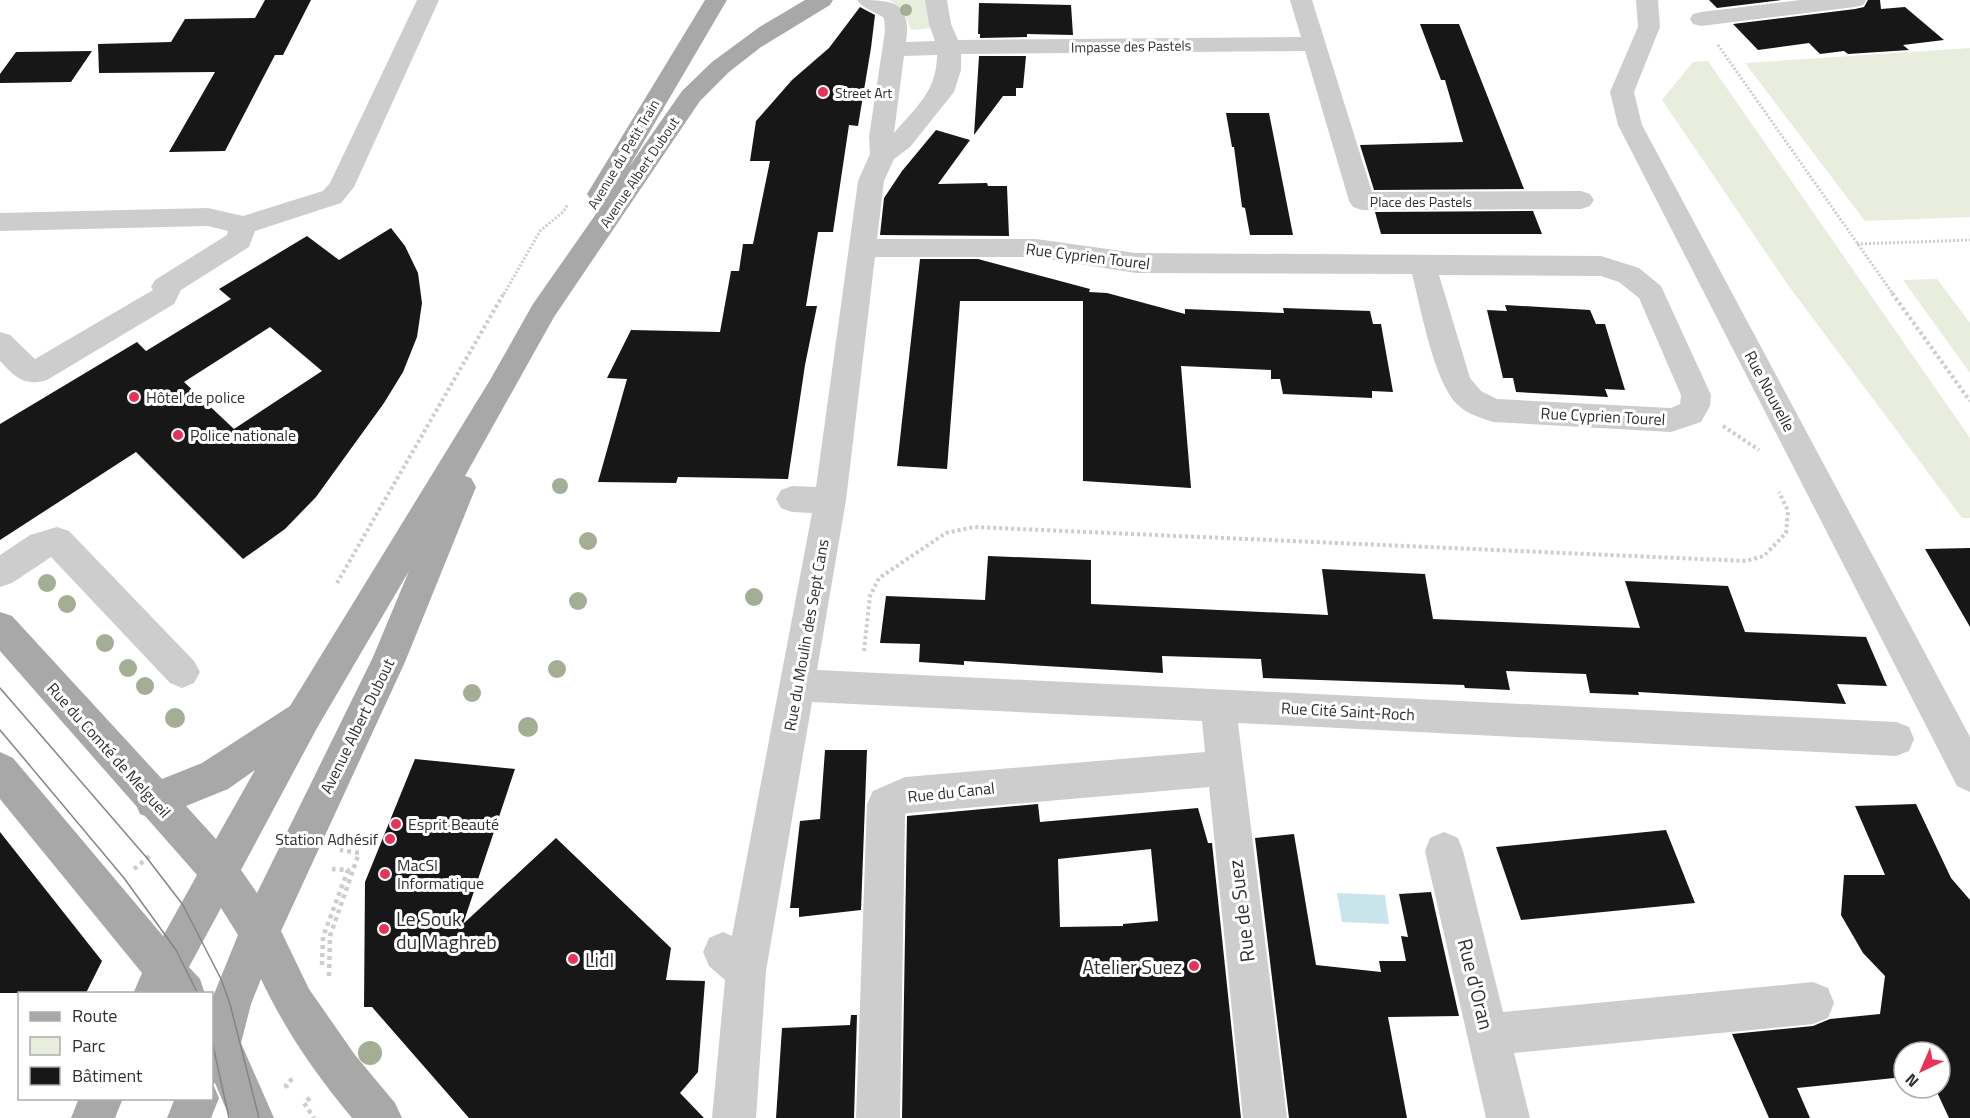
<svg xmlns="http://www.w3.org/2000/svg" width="1970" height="1118" font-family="'Titillium Web',sans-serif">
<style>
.green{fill:#e8edde}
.water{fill:#cae4ec}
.building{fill:#171717;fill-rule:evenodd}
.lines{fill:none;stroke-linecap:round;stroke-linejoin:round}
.path-far2{stroke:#cdcdcd;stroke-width:3;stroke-dasharray:2 2;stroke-linecap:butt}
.path-far1{stroke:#cdcdcd;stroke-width:4;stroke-dasharray:3 3;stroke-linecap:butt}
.path{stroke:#cdcdcd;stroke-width:4.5;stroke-dasharray:4 4;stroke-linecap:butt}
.minor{fill:#cdcdcd;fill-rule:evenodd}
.major{fill:#a8a8a8;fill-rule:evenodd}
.tram{stroke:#858585;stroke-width:1.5}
.tree{fill:#a4ae94}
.poi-dot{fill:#e63357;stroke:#fff;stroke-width:2}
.labels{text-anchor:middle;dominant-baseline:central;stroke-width:6;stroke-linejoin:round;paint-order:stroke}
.far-street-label{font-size:14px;fill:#303030;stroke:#fff}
.far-poi-label{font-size:14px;fill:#303030;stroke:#fff;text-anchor:start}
.street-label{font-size:16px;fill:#303030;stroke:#fff}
.poi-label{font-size:16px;fill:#303030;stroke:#fff;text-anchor:start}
.near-street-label{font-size:20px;fill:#303030;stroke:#fff}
.near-poi-label{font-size:20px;fill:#303030;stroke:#fff;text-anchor:start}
</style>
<rect width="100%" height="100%" fill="#fff"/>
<!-- green -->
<path class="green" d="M889 0H927L933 28 911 30 903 10Z
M1970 48V217L1865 221 1745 63Z
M1708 61 1970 438V518H1962L1788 285 1662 100 1693 62Z
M1937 279 1970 323V373L1903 280Z"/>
<!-- water -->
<path class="water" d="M1337 893 1385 895 1389 924 1342 922Z"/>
<!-- building -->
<path class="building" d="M265 0H311L283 55H275L225 151 169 152 215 72 99 73 98 44 171 42 185 19 255 18Z
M1709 0H1781L1717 8Z
M1868 0H1880L1881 9 1905 7 1944 40 1903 45 1909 50 1848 54 1844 51 1820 54 1809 43 1758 50 1733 24 1855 9 1864 7Z
M979 3 1071 5 1073 35 1027 34V37L980 38V34H978Z
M860 7 875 15 871 48 858 126 849 125 833 232H818L806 306H817L805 365 788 479 678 477 676 483 598 482 627 379 607 378 631 330 720 332 731 271H739L743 244H753L770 161H750L756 121 792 80 829 48Z
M1420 24H1459L1524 189 1374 190 1360 145 1463 142 1445 80H1441Z
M92 51 71 82 0 83V74L16 52Z
M979 56H1026L1023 88H1016V96H1003L974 135Z
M1226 113H1269L1293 235H1250L1245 208 1242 207 1234 147H1232Z
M936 130 970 140 938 184 987 183 988 186H1007L1009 236 880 235 884 198 902 171Z
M1533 211 1542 234H1381L1375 212Z
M391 228 405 246 418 273 422 303 417 337 403 372 384 403 316 497 285 529 243 559 136 452 0 540V424L137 342 146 351 231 299 219 289 307 236 339 260ZM270 327 322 371 234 429 184 382Z
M920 259H978L1090 289 1089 292 1107 293 1185 314V309L1284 313 1283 308 1370 311 1373 324H1381L1393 392 1372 391V398L1283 394 1280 379H1271V370L1181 366 1191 488 1083 481V301H960L947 469 897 466Z
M1505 305 1590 310 1596 324H1605L1625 390 1605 389 1608 397 1516 392 1513 378H1503L1487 310 1507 311Z
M1970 548V627L1925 549Z
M988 556 1091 560V604L1328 615 1322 569 1425 574 1433 619 1640 628 1625 581 1728 586 1745 632 1866 637 1887 686 1837 684 1846 704 1638 692 1639 695 1590 693 1586 674 1506 671 1510 690 1489 689 1465 688 1464 685 1263 678 1261 659 1162 656 1163 673 964 661V665L919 662 920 644 880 643 886 596 985 600Z
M825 750H867L861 910 799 917V908H790L800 821 820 819Z
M415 759 515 769 463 924 556 838 671 948 666 980 705 981 698 1072 680 1093 704 1118H469L372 1007H364L365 882Z
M1038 804 1040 822 1198 808 1208 843H1212L1241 1118H902L907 816ZM1151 849 1158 921 1123 924V926L1060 927 1058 859Z
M1916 804 1951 878 1970 900V1118H1949L1935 1088H1940V1052H1904V1077L1797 1088 1810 1118H1769L1732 1034 1813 1026 1830 1019 1880 1014 1885 976 1863 953 1841 915 1844 875H1885L1855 806Z
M1666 830 1695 903 1521 920 1496 847Z
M0 832 102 961 86 993H0Z
M1294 834 1316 965 1381 972 1379 961H1406L1401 936 1408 937 1399 894 1431 892 1459 1016 1388 1017 1407 1118H1289L1255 838Z
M851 1015H857L854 1118H776L782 1028 850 1025Z"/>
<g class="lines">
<!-- path-far2 -->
<path class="path-far2" d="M1718 45 1893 294
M1857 244 1970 240
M504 294 540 231 563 212 568 204"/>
<!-- path-far1 -->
<path class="path-far1" d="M1892 293 1970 401
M1723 426 1759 450
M337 583 504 293
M864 651 870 596 879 578 946 533 974 527 1746 561 1764 556 1786 533 1788 511 1779 492"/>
<!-- path -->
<path class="path" d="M134 869 151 855
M322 965 323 937 348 870 332 869
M329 976 330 936 359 853 340 850
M287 1088 286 1085 295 1076
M310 1098 304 1103 314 1118"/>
<!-- minor -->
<path class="minor" d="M417 0H439L354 187 341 203 255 231 249 247 181 290 174 304 47 380C24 387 15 377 0 361V332L10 335 35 359 153 290 151 287 155 280 227 235 228 231 208 226 0 231V213L208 208 243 216 323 191 330 183Z
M857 0C891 0 912 0 906 42L935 41 929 24 925 0H947L951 24 958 40 1301 37 1290 0H1312L1372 192 1581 191 1590 194 1594 200 1590 206 1581 209 1362 210 1353 207 1349 201 1305 51 961 54V70L954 92 910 147 894 159 884 181 877 239H1036L1136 253 1601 256 1639 268 1661 286 1711 395 1710 406 1701 422 1671 432 1493 422C1482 418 1467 414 1459 406 1434 384 1421 308 1412 274L1136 273 1036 257H875L846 500 817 670 1896 722 1909 727 1914 739 1909 751 1896 756 1238 723 1287 1118H1243L1209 787 908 813 905 814 900 1118H856L867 804 873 791 905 777 1205 752 1202 721 812 702 766 971 756 1118H712L725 980 709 966 703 952 709 938 723 932 732 936 812 513 792 512 781 508 776 499 781 490 792 486 816 487 858 181 870 154 869 137 885 31 884 18C876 12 862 8 857 0ZM937 55C937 91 916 107 894 133L904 56ZM1439 275 1601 276 1619 282 1639 298 1681 395 1680 404 1671 408 1497 399 1481 391 1470 378Z
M1636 0H1658L1660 27 1634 92 1642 125 1970 737V792L1957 786 1618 125 1610 92 1638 27Z
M1800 0H1866L1863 5 1855 7 1701 26 1693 24 1690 19 1693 14 1701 12Z
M57 527 69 531 194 661 200 672 194 683 182 688 170 683 51 557 12 583 0 587V555L30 535Z
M1444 832 1458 838 1463 851 1503 1012 1813 982 1828 988 1834 1003 1828 1018 1813 1024 1514 1053 1530 1118H1486L1425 851 1430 838Z"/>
<!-- major -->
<path class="major" d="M705 0H727L629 167 682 91 712 62 761 26 805 0H833L830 5 761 47 729 72 700 101 554 317 465 476 471 478 476 487 405 662 281 931 309 989 355 1055 395 1103 402 1118H352C316 1075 285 1030 261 979L251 1004 241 1043 274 1118H230L215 1083 213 1084 219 1098 211 1118H167L175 1098H212V999L238 935 221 908 189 967 200 979 205 994H133L142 973 0 799V752L13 758 163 936 197 875 145 816 140 814 137 807 0 651V612L12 616 162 779 202 763 290 706 490 380 533 304 605 201 591 200 587 194ZM409 571 373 657 257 893 241 870 317 728ZM255 770 216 839 186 806 228 789Z
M79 1098H123L115 1118H71Z"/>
<!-- tram -->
<path class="tram" d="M0 688 147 858 183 905 221 979 230 1004 259 1118
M0 730 124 878 176 950 198 994
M212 1041 229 1118"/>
</g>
<!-- trees -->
<g class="tree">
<circle cx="906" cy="10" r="6"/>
<circle cx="560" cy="486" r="8"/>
<circle cx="588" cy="541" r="9"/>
<circle cx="47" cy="583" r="9"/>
<circle cx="754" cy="597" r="9"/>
<circle cx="578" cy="601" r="9"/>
<circle cx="67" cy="604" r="9"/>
<circle cx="105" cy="643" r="9"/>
<circle cx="128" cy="668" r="9"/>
<circle cx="557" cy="669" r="9"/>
<circle cx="145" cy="686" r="9"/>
<circle cx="472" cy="693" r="9"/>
<circle cx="175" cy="718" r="10"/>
<circle cx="528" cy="727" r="10"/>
<circle cx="370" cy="1053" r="12"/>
</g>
<!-- markers -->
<g class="poi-dot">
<circle cx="823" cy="92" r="6"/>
<circle cx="134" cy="397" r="6"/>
<circle cx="178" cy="435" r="6"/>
<circle cx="396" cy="824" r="6"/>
<circle cx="390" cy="839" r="6"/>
<circle cx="385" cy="874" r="6"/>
<circle cx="384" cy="929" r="6"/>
<circle cx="573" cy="959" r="6"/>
<circle cx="1194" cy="966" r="6"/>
</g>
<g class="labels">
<!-- far-street labels -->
<g class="far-street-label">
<text transform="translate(1131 46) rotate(-1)">Impasse des Pastels</text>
<text transform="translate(623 154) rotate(-59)">Avenue du Petit Train</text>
<text transform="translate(639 172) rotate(-56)">Avenue Albert Dubout</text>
<text x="1421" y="201">Place des Pastels</text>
</g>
<!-- far-poi labels -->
<g class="far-poi-label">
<text x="835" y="92">Street Art</text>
</g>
<!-- street labels -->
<g class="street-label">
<text transform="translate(1088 256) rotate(7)">Rue Cyprien Tourel</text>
<text transform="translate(1770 391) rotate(62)">Rue Nouvelle</text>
<text transform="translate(1603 416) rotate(3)">Rue Cyprien Tourel</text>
<text transform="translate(806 635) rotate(-80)">Rue du Moulin des Sept Cans</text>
<text transform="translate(1348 711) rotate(3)">Rue Cité Saint-Roch</text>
<text transform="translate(357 726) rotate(-64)">Avenue Albert Dubout</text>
<text transform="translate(109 750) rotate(48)">Rue du Comté de Melgueil</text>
<text transform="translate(951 792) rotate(-6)">Rue du Canal</text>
</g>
<!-- poi labels -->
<g class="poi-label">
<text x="146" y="397">Hôtel de police</text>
<text x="190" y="435">Police nationale</text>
<text x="408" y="824">Esprit Beauté</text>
<text x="378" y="839" text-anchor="end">Station Adhésif</text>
<text x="397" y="865">MacSI<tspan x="397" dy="18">Informatique</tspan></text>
</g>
<!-- near-street labels -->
<g class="near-street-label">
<text transform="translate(1241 911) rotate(-97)">Rue de Suez</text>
<text transform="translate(1476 984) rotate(76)">Rue d'Oran</text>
</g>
<!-- near-poi labels -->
<g class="near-poi-label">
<text x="396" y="918">Le Souk<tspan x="396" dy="23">du Maghreb</tspan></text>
<text x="585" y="959">Lidl</text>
<text x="1182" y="966" text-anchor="end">Atelier Suez</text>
</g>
</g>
<!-- legend -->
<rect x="18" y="992" width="195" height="108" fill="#ffffff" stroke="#acacac" stroke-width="1.5"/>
<rect x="30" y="1012" width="30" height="9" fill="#a8a8a8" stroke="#acacac" stroke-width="1.5"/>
<text x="72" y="1022" font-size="18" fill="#303030">Route</text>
<rect x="30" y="1037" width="30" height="18" fill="#e8edde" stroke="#acacac" stroke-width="1.5"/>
<text x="72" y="1052" font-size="18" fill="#303030">Parc</text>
<rect x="30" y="1067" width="30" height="18" fill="#171717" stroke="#acacac" stroke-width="1.5"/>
<text x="72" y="1082" font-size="18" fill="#303030">Bâtiment</text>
<!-- north arrow -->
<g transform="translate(1922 1070) rotate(224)"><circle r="28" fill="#ffffff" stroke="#acacac" stroke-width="1.5"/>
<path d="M0-4.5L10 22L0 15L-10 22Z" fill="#e63357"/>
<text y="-9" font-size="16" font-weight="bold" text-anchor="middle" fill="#303030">N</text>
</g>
</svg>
